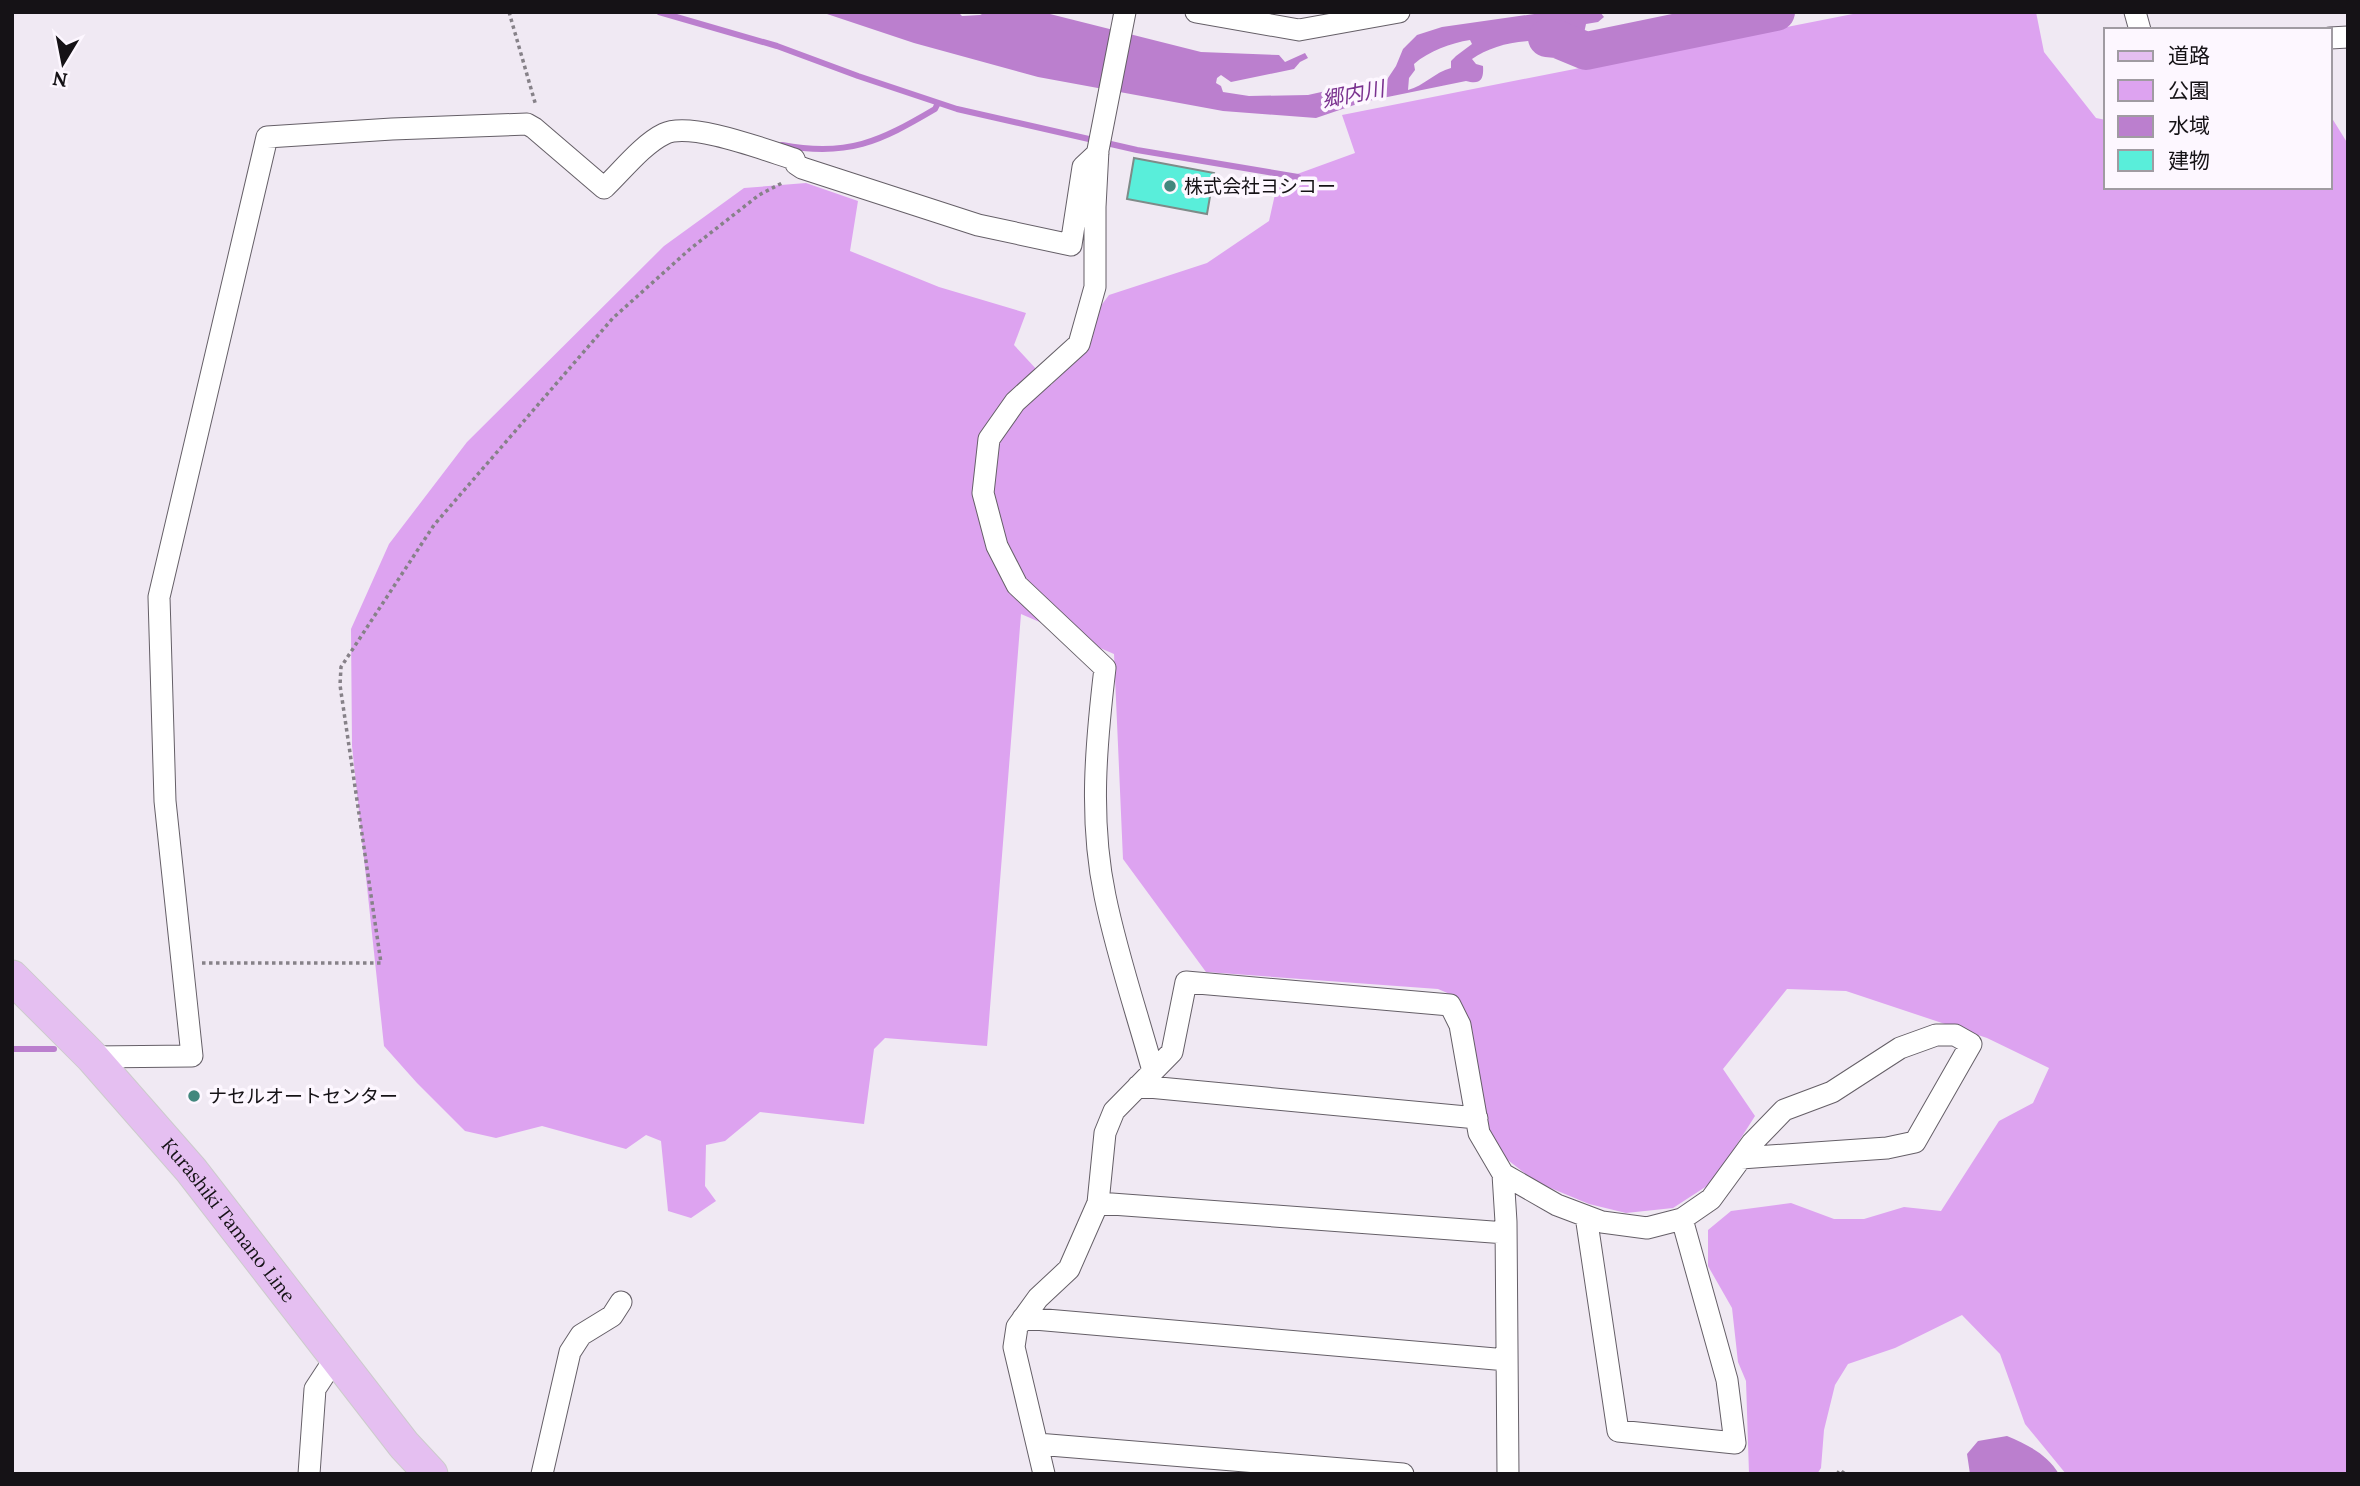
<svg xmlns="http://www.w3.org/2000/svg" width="2360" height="1486" font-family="Lora,'Noto Sans JP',serif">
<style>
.green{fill:#dda3f0}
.water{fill:#bb7fce;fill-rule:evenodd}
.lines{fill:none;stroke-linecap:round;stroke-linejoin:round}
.stream{stroke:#bb7fce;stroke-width:6}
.river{stroke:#bb7fce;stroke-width:38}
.building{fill:#59eeda;stroke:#7e8b88;stroke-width:2}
.minor-casing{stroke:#655f67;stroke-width:23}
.primary-casing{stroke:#cccbcc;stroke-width:35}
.path{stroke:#868188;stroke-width:3.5;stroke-dasharray:3.5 3.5;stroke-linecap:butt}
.minor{stroke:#fff;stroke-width:21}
.primary{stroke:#e5bff1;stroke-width:33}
.poi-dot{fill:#42877d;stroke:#fdf7ff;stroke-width:2.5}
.labels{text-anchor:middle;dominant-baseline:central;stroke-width:7;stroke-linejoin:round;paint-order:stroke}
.poi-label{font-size:19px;fill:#151216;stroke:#fdf7ff;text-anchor:start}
.street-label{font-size:19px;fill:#151216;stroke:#fdf7ff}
.water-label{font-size:21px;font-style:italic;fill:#7a328f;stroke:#fdf7ff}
</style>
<rect width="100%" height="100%" fill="#f0e9f3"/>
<!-- green -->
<path class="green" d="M1863 12H2036L2044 52 2096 118 2106 120V187H2330V115L2348 144V1474H2066L2025 1424 2000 1354 1962 1315 1895 1348 1848 1364 1835 1385 1824 1430 1821 1468 1817 1474H1749L1746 1381 1738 1362 1732 1308 1708 1266V1230L1731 1211 1791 1203 1834 1219H1864L1904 1207 1941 1211 1999 1121 2033 1103 2049 1068 1987 1038 1846 991 1787 989 1723 1069 1755 1116 1713 1182 1673 1208 1626 1213 1589 1204 1536 1182 1504 1157 1486 1126 1472 1029 1459 998 1438 989 1206 972 1123 859 1114 654 1021 614 987 1046 885 1038 874 1049 864 1124 760 1112 725 1141 706 1145 705 1186 716 1201 691 1218 668 1211 661 1141 646 1135 626 1149 542 1126 496 1138 465 1131 417 1083 384 1046 352 746 351 629 389 544 467 442 664 246 744 188 806 183 858 201 850 251 939 287 1026 313 1014 345 1051 385 1090 346 1100 307 1109 295 1207 263 1269 221 1278 181 1355 153 1342 115Z"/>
<!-- water -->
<path class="water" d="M821 12H958L962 16 980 15 986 12H1042L1201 52 1279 55 1285 62 1305 53 1308 58 1300 62 1294 69 1231 82 1221 75 1217 78 1216 83 1221 86 1223 92 1249 96 1308 95 1366 82 1384 84 1396 66 1403 49 1417 35 1442 27 1548 12H1600L1604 17 1598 22 1586 24 1583 38 1599 50 1576 56C1551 32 1499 40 1472 59L1476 64 1483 66C1484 80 1480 85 1466 81L1363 102 1316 118 1223 111 1038 77 914 43ZM1470 40 1472 44 1456 56 1451 61V68C1435 72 1424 86 1408 90L1409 78 1415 70 1414 64C1429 51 1451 43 1470 40Z
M2007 1436C2028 1445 2047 1454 2059 1474H1970L1967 1454 1978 1441Z"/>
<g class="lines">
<!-- stream -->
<path class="stream" d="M659 12 777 46 858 76 957 109 1137 150 1298 177
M782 145C848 157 879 142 935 109L938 103
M12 1049H54"/>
<!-- river -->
<path class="river" d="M1547 38 1557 39 1586 51 1776 12"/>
</g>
<!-- building -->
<path class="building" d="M1134 158 1214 173 1207 214 1127 199Z"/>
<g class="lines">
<defs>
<path id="minor" d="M1125 12 1098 150 1095 207V287L1079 344 1015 402 989 439 983 493 997 546 1017 585 1105 668C1096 744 1089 820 1105 896 1117 955 1137 1013 1153 1071
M1196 12 1299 30 1399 12
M2135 12 2140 30
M2330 38 2348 37
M92 1057 192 1056 165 801 159 597 267 137 392 129 527 124 534 128 604 188C621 172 643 144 664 134 690 121 765 150 794 159L796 164 802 168 978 225 1071 245 1083 167 1098 153
M1138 1086 1477 1118
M1503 1174 1506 1222 1508 1474
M1098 1203 1506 1233
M1586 1216 1618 1431 1735 1443 1727 1380 1682 1219
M1023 1318 1507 1360
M1037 1444 1403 1474
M309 1474 315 1389 336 1357
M542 1474 570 1352 581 1335 612 1316 621 1302
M1044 1474 1014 1347 1017 1327 1038 1298 1069 1269 1098 1203 1105 1133 1114 1111 1172 1052 1186 982 1450 1005 1460 1025 1479 1133 1503 1174 1557 1205 1602 1222 1647 1228 1682 1219 1711 1199 1752 1143 1784 1110 1832 1092 1900 1048 1936 1035H1955L1971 1044 1915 1142 1887 1148 1741 1158"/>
<g id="primary">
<path id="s1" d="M12 977 92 1057 191 1170 404 1445 431 1474"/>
</g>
</defs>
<!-- minor casing -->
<use href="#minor" class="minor-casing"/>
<!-- primary casing -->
<use href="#primary" class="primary-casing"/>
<!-- path -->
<path class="path" d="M509 12 536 106
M202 963H381L340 685 341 667 434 525 613 318 690 249 759 195 784 182
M1837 1474 1840 1470 1845 1474"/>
<!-- minor -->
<use href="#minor" class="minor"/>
<!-- primary -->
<use href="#primary" class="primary"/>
</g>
<!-- markers -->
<g class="poi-dot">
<circle cx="1170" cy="186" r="7"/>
<circle cx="194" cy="1096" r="7"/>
</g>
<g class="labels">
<!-- poi labels -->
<g class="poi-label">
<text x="1184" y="186">株式会社ヨシコー</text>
<text x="208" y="1096">ナセルオートセンター</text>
</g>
<!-- street labels -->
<g class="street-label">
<text stroke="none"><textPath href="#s1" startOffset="326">Kurashiki Tamano Line</textPath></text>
</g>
<!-- water labels -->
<g class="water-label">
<text transform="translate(1353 94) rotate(-11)">郷内川</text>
</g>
</g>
<!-- border -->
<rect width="2360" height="1486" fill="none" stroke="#151216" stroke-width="28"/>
<!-- legend -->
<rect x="2104" y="28" width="228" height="161" fill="#fdf7ff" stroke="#a09ba2" stroke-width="2"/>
<rect x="2118" y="51" width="35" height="10" fill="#e5bff1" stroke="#a09ba2" stroke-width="2"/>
<text x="2168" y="63" font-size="21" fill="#151216">道路</text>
<rect x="2118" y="80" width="35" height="21" fill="#dda3f0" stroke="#a09ba2" stroke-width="2"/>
<text x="2168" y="98" font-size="21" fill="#151216">公園</text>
<rect x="2118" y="116" width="35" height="21" fill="#bb7fce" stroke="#a09ba2" stroke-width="2"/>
<text x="2168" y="133" font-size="21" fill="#151216">水域</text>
<rect x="2118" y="150" width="35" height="21" fill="#59eeda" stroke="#a09ba2" stroke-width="2"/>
<text x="2168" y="168" font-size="21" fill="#151216">建物</text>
<!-- north arrow -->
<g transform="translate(63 63) rotate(190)" stroke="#fdf7ff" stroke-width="5" paint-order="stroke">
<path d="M0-5L12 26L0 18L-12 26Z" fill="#151216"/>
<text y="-10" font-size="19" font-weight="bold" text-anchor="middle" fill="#151216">N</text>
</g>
</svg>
